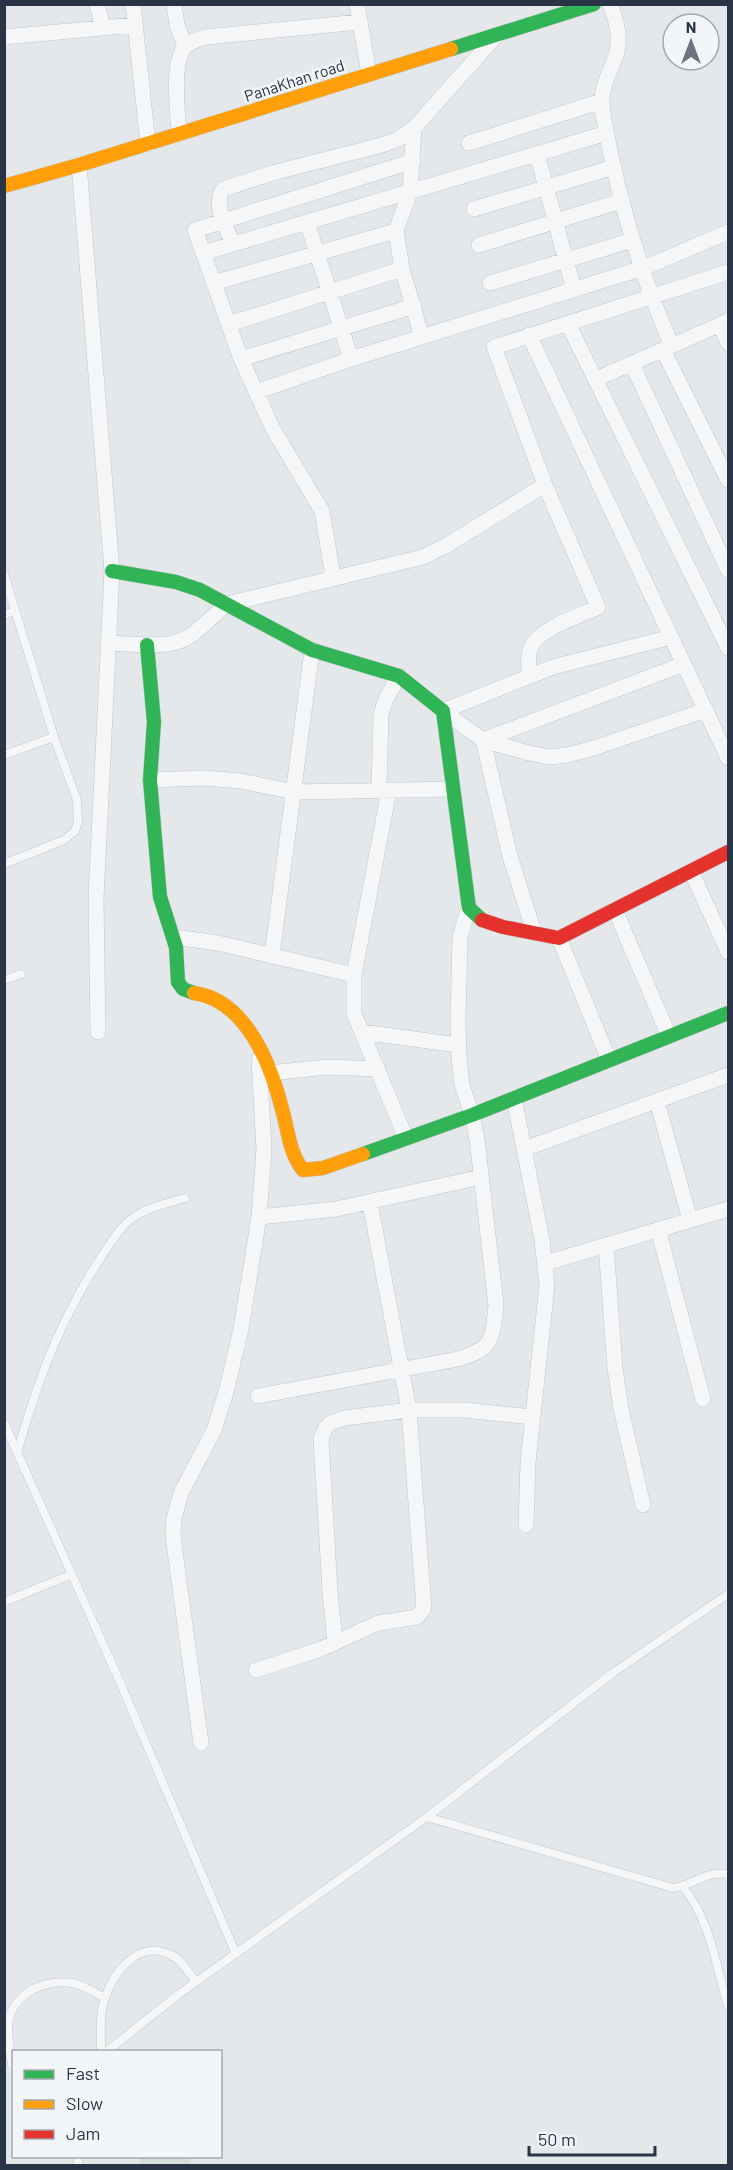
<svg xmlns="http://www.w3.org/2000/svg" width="733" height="2170" font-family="Barlow,sans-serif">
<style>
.green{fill:#d6dfd6}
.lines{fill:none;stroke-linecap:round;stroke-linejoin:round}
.lane-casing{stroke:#c3c6c9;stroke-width:9}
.street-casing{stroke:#c3c6c9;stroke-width:16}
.fast-casing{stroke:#c3c6c9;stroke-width:15}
.slow-casing{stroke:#c3c6c9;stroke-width:15}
.jam-casing{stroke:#c3c6c9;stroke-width:15}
.lane{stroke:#f5f6f7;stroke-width:8}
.street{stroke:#f5f6f7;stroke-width:15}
.fast{stroke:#30b455;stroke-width:14}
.slow{stroke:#ff9f0a;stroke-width:14}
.jam{stroke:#e5322d;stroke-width:14}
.labels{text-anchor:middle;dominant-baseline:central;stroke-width:5;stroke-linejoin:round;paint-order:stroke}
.street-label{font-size:16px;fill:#293547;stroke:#f3f6f9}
</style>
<rect width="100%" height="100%" fill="#e5e8eb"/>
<!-- green -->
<path class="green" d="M140 2157H191V2165H140Z"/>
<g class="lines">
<defs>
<path id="lane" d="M4 574 54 737 77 800 78 822 75 831 64 840 4 864
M4 615 15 611
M4 755 54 737
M4 980 21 974
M4 1423 116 1673 236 1954
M17 1453C38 1380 60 1319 102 1256 111 1243 120 1226 134 1217 149 1207 168 1203 185 1198
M4 1602 72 1574
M427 1817 673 1888C695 1885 703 1871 728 1874
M683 1887C710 1919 716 1966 728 2006
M101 2052C101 2038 100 2023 102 2010 107 1979 136 1937 171 1955 182 1959 189 1974 196 1982
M106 2052 179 1994 427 1817 614 1672 728 1594
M12 2065C10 2050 6 2034 9 2019 16 1992 45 1979 72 1983 84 1985 95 1993 105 1998
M78 2156V2166"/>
<path id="street" d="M97 4 103 28
M133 4 148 144
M174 4 177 25 185 47
M357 4 369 74
M610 4C617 22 622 39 615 58 610 72 602 85 602 101 602 118 608 138 611 155 625 221 645 285 672 346
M4 37 135 25
M414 128 410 192 396 231 402 269 422 337
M179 134C178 113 171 63 185 47 190 41 199 39 206 37L360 22
M469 143 602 101
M537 154 574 290
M79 165 112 571 96 898 98 1032
M474 209 614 167
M307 222 351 359
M233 244C226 227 213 206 223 189L272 173 382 145 398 139 414 128 495 37
M479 245 621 201
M203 253 607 133
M213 283 396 231
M490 283 633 240
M229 324 402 269
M568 324 728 648
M720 325 728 343
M529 335 728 758
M663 350 728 480
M241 359 414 306
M632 364 728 570
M596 379 728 321
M256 392 351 359 646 267 728 232
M333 577 322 511 273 429 241 359 195 230 413 161
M108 643 147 645 169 644 182 640 192 635 227 604 423 557 447 545 545 485
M529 675C529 666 527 655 531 647 539 628 580 616 598 607L545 485 494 347 728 272
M443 711 483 740 529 753 550 757 567 755 594 748 706 710
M443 711 553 667 671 637
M150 780 205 778 241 781 294 792 453 789
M379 789 381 714 386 699 399 676
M389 790 354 975V1014L406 1138
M691 871 728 952
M615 910 669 1036
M534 932 510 856 483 740 684 664
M174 937 218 943 354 975
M559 938 609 1060
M272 955 312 650
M362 1032 458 1045
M270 1073 328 1067 378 1069
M514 1098 542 1240 547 1285 528 1462 526 1525
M657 1101 690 1220
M524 1149 728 1075
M259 1217 336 1209 481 1177
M658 1229 703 1399
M606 1245 615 1368 621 1409 643 1505
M546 1263 728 1209
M258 1396 458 1359C494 1348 492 1340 496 1305L477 1139 472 1115 462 1085 459 1057 458 1022 460 937 469 908
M335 1643 330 1591 321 1439 325 1429 330 1423 345 1418 409 1410H464L532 1417
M256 1670 321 1649 378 1623 417 1617 424 1608 409 1410 370 1203
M201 1743 177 1566 173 1535 174 1518 181 1493 214 1430 226 1392 241 1329 259 1217 264 1149 259 1060"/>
<path id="fast" d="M451 49 594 4
M112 571 176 582 200 590 312 650 399 676 443 711 469 908 482 920
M147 645 154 722 150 780 160 897 176 947 178 982 183 989 194 993
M363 1154 472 1115 728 1013"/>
<path id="slow" d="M4 186 79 165 451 49
M194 993C246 1000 271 1065 282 1109 288 1129 289 1153 303 1170L323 1168 363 1154"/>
<path id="jam" d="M482 920 503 927 559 938 728 852"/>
</defs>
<!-- lane casing -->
<use href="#lane" class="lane-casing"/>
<!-- street casing -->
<use href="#street" class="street-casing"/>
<!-- fast casing -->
<use href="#fast" class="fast-casing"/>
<!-- slow casing -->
<use href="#slow" class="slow-casing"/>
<!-- jam casing -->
<use href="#jam" class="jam-casing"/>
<!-- lane -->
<use href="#lane" class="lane"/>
<!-- street -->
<use href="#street" class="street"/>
<!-- fast -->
<use href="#fast" class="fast"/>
<!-- slow -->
<use href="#slow" class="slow"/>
<!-- jam -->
<use href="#jam" class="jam"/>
</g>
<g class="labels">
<!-- street labels -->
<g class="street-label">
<text transform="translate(294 80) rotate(-18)">PanaKhan road</text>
</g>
</g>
<!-- border -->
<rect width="733" height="2170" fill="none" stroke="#293547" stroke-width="12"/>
<!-- legend -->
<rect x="12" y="2050" width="210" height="108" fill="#f3f6f9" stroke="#a2a9b2" stroke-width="1.5"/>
<rect x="24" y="2070" width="30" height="9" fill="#30b455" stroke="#a2a9b2" stroke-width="1.5"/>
<text x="66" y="2080" font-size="18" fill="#293547">Fast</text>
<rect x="24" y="2100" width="30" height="9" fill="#ff9f0a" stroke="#a2a9b2" stroke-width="1.5"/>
<text x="66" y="2110" font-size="18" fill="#293547">Slow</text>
<rect x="24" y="2130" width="30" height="9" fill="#e5322d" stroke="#a2a9b2" stroke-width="1.5"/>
<text x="66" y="2140" font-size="18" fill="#293547">Jam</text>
<!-- north arrow -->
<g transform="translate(691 42)"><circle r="28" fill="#f3f6f9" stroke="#a2a9b2" stroke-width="1.5"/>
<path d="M0-4.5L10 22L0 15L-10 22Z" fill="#6b7480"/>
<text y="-9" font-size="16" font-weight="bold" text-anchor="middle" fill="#293547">N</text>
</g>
<!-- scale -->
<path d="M529 2146v9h126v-9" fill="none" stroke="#293547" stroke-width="3"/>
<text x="538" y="2146" font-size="18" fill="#293547" stroke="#f3f6f9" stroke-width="4.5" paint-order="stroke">50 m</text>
</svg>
